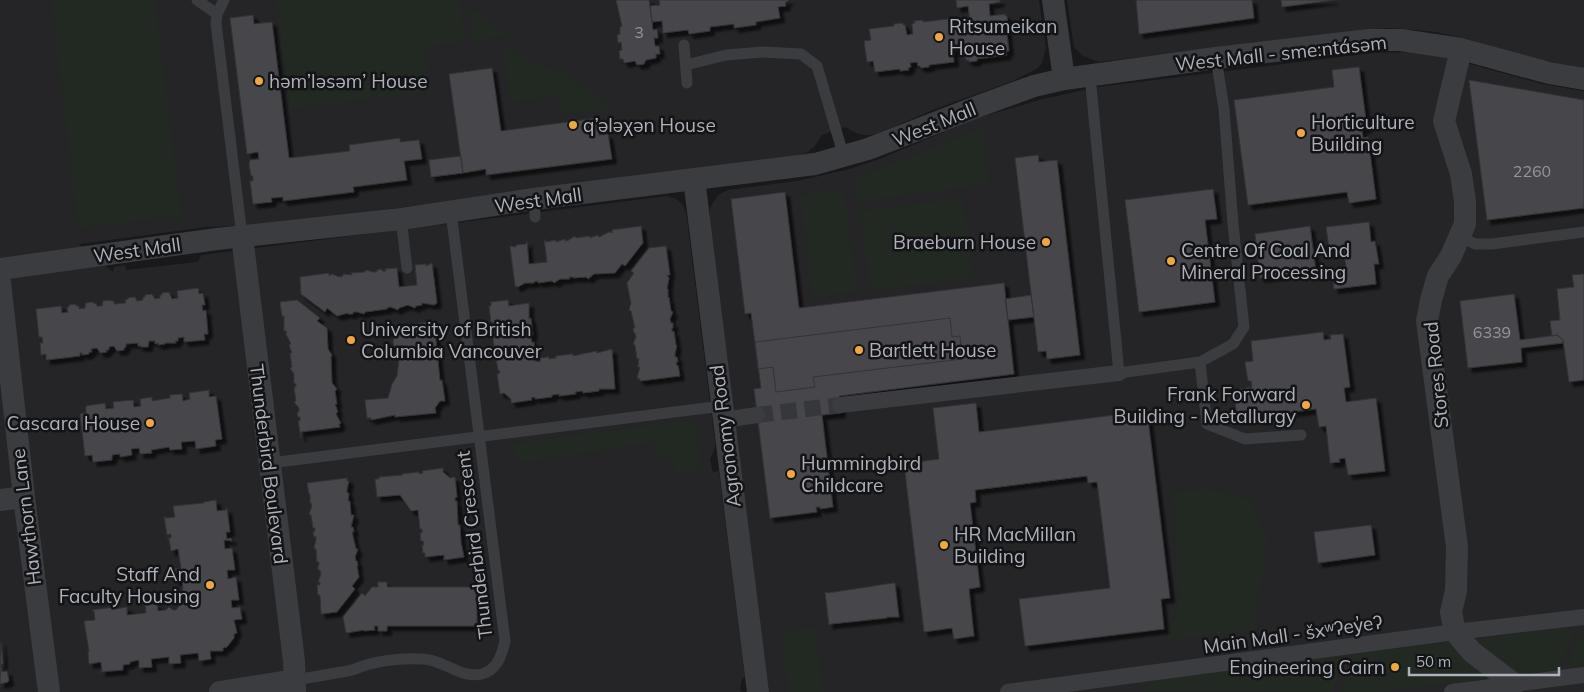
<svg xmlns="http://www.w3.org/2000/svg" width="1584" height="692" font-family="Mulish,sans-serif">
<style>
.built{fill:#252528}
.green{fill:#212922}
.building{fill:#46474b;stroke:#333337;filter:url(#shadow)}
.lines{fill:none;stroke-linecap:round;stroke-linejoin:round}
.pedestrian-tunnel{stroke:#36373b;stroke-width:16;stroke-dasharray:16 8;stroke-linecap:butt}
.service{stroke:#3a3c40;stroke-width:11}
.pedestrian{stroke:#3a3c40;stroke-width:16}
.minor{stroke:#3a3c40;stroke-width:22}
.poi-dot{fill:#eda940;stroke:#141416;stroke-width:2}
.labels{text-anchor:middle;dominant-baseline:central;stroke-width:5;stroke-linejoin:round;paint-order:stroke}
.number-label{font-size:16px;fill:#92969e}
.poi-label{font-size:19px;fill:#acb1ba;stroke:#141416;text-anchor:start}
.street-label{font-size:19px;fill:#acb1ba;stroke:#141416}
</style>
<defs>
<filter id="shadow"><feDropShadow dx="4.5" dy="4.5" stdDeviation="1" flood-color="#0009"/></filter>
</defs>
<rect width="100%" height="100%" fill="#19191b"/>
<!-- built -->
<path class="built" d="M0 0H1039L1046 48 1042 63 1038 68 1013 81 935 109 880 133 871 135H863L856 133 845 127 822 135 814 147 808 152 800 155 275 224 207 227 79 244 113 272 114 267 125 265 126 270 197 262 202 255 280 245 667 196 676 199 682 204 686 212 715 442V447L710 460 713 472 718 471 719 472 745 677 742 679 740 690 743 692H0Z
M1067 0H1584V68L1540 60 1462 38 1436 32 1392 28 1373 29 1099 62 1083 56 1074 47Z
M1411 52 1437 55 1542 84 1584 91V692H769L709 218 710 208 718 195 728 190 797 181 850 169 882 158 977 118 1047 98 1098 87 1372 53Z"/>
<!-- green -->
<path class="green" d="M51 0H155L182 216 78 228Z
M276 0H459L465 42 425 47 430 91 290 109Z
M470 7 509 35 474 41Z
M505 47H509L534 65 540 64 548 70 550 68 556 71 558 69 611 106V111L561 114 559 96 509 103Z
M982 128 989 184 858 202 855 179Z
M844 190 857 292 812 297 800 195Z
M963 198 973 278 870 291 860 211Z
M687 420 698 429 701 470 675 474 673 457 658 458 655 442 521 463 510 444Z
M1211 489 1250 499 1268 540 1253 630 1165 641 1179 602 1172 492Z
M816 627 823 692H788L781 631Z
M1566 627 1573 632 1559 670 1512 675 1470 640Z
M1578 635 1584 639V666L1566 669Z
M1455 641 1494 678 1383 692H1341L1352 654Z
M1343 655 1333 692 1142 691 1153 680Z"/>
<!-- building -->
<path class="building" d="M616 0H649L653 30 657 29 658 38H654L655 46H659L660 54H656V58L646 60 644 64 637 65 635 61 624 63 623 59H620L619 51 622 50 621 42 618 43 617 35 620 34V27L622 26Z
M659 0H789L785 3 786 6 778 7 780 18 756 22V25L734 28V24L710 27V31L689 34 688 30 663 33 662 21 652 22 650 6 660 5Z
M956 0H1000V2L989 4 990 16 1005 14V16H1007L1008 25H1006L1009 51 1006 52 1007 55 977 59V61L969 62V60H966L965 49 953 51 954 62 929 65V67L921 68 920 66H918L917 62 910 63 911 67 908 68 909 70 900 71V69L875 72 873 61 867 62 864 41 871 40 869 29 894 26V24L903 23V25H905L907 35 913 34 912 24 915 23 914 21 923 20V22L948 19 950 30 965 28 970 22 968 6 957 8Z
M1136 0H1252L1254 18 1139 34Z
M1281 0H1334L1282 7Z
M253 15 254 24 272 22 289 158 350 151 349 145 400 138V142L419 140 422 159 404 161 407 180 353 187 354 192 283 201V197L271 198 272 202 253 204 250 181H253V176H251L249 164 250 160 259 159 258 152 247 154 230 18Z
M1359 67 1367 128 1362 129 1363 138 1368 137 1376 199 1349 203 1347 192 1248 205 1234 100 1334 87 1332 70Z
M492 68 501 131 597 118 599 135 608 134 612 159 486 175V169L463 173 449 74Z
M1469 80 1584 100V208L1487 220Z
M1038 155 1039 162 1057 160 1080 355 1047 359 1046 351 1038 352 1015 158Z
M461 156 463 173 431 177 429 160Z
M1213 189 1217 219 1205 220 1215 302 1139 312 1125 200Z
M785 192 799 308 1004 283 1014 374 839 396 841 413 822 415 833 507 820 509V507H816L817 512 770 518 754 389 761 388 751 313 745 314 731 199Z
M1369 222 1371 242 1375 241 1379 264H1374L1376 284 1334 289 1332 270 1346 268 1343 246 1329 247 1326 227Z
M641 226 643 243 625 266 622 264 615 273 594 274 588 279 586 277 573 278V277H569L570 279H560L554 283 552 281 538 283V281L534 282V283H525L518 287 515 286 510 246 516 247V245L526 244 527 241 529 264 547 262 544 239 546 242 556 240V242L565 239V241L569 240 575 236 576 238 590 236V238L598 235 599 237 609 232 612 233V230Z
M1310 226 1316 271 1260 278 1255 234Z
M666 246 670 275H667L669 278 667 289H668V298L669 297 671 311 673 312 670 319 671 323H673V328H672V332L674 331 676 345 677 346 675 353V357H677L678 362H676L677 366 678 365 680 376 640 381V379L637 378 640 367H638L639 358 637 359 635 345 633 344 636 337 635 333H634L633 328H635L631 311 629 310 631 303 627 283 634 273 631 271 649 248Z
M432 263 437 303 434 305 422 303V305L416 306 415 308 408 305 399 308 398 310 391 307 387 308V309L365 312 364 314 357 312H353V314H348V313L337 316 327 308 325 312 301 294 300 277 329 273V276L332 274 339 277 343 276V274L352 275 351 273 365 272 366 270 373 272H377V270L382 269V271H386L385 269 397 268 399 287 417 285 415 265 426 264V266Z
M1584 274V380L1569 382 1563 340 1557 335 1552 336 1550 321 1560 320 1557 289 1574 287 1572 275Z
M198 288 199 294 203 293 205 305H202L203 311 206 310 208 334H204L205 340 184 342V337L178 338V341H175L176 343H165V344L158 345V343L155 344V341H149L148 347H141V346H138V343L126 344V347L124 348V350L117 351 114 346 109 347V350H106L107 352 100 353 97 348 91 349 92 352H89V354L82 355V353H80V356L46 360V354L41 355 40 343H43L42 337H39L36 309 61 306 62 313 68 312 67 307H69V305L76 304V306H79V309L85 308 86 303 93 302 94 304 96 303 97 306H102L103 301 111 300V301H114V304L126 303 125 300 128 299V298L135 297 137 301 143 300V297H145V295L152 294 155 299 160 298V295H162V293L169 292 172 299 178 298 177 291Z
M1514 294 1520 340 1557 335 1563 340V343L1521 348 1522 362 1468 368 1460 301Z
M1031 295 1034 317 1008 320 1005 299Z
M297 300 320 318 317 321 327 328 328 349 332 355 331 357 332 383 337 389 335 391 337 404H335L338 412 336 413 337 416 341 423 339 424 340 427 301 432V438L298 421H300V417H298L297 413 299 412V408L294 402 296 401 294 387H296V383L294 384V374L290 368 292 367 290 353H292L289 345 291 344 286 334 287 331H284V316H282L280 302Z
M508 300 509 306 529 303V319L531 318 533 335H531L532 343 534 342 535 351 527 352 532 360 540 362V358L549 357V359L556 358V356L573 354V356L596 351 597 353 612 349 615 389H599V391L583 393 582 391 575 392 576 394 559 396V394L552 395V397L535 399V397L531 398 532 400 511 403V399L504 393 500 394 497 374 500 373 499 370H498L495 353H497L496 346H494L492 329H494L493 322H491L489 306H491V302Z
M950 318 952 337 960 336 962 359 813 377 815 387 776 392 773 367 758 369 755 342Z
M434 321 440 381 442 380 445 401H440L435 408 436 413 395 417V415L371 420V418H367L365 400 388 398 392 384 397 376 399 360 393 343 394 333 403 327 412 329 414 328V324Z
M1323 332 1324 340 1331 339 1330 335 1343 334 1350 387 1344 388 1346 402 1376 398 1385 471 1348 475 1345 458 1339 459 1340 462 1330 463 1326 426 1319 427 1316 409 1237 419 1234 390 1252 387 1251 381H1248L1245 362 1253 361 1251 341Z
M209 390V397L216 396 222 439 215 440 216 446 196 449 195 441 181 442 182 449 170 450 169 447 151 450 152 453 140 454 139 448 131 449 132 455 120 457V454L112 455V460L93 462 92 455 85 456 80 414 86 413V406L105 403 106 409 114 408 113 402 133 400 134 407 141 406 140 399 152 397V401L170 398V395L182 394 183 401 190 399 189 393Z
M976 403 979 432 1147 411 1170 598 1161 599 1164 629 1025 646 1019 599 1110 588 1097 482 1088 483 1087 476 975 490 976 502 970 503 980 587 969 589 974 636 954 639 952 628 924 632 904 464 939 459 933 408Z
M443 468V472L450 478 455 477 457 497 455 498V501H457L458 525H460L461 542 464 557 444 560V555L425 557V553H423L422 545H424L423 541H421L420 533H422V529H420L418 510 411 511 400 495 377 497 375 479H379V477L403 475 402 474 419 472V474L423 473 422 471Z
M347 478V481H349L347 489V493H349L348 501H350L351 515H354L351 527H353L354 532H352L356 549H358L355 557 356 561H357L358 566H357L359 577 352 586 355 589 337 612 321 614 320 595H318L317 585H320V582H318L321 574 320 570H318V566L319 565V562H317L316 549 314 548 316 540V536L314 537 313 532 315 531V528H313L311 515 309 514 312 506 311 503H310V494H309L307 483Z
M216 500 217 511 226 510 227 508 230 532H226L227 539 231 538 232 541 224 540 225 549 232 548 235 570H227L228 579 236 577 239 600H231L232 608 240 607 242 619 234 620 237 633 234 634V638L227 647 223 648V651H210L211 659 199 661 198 653 180 655 181 663 169 664V657L151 659 152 667 139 668V660L130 662V664L123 665V670L100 672 102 671 101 662 89 664 88 652 89 651 84 621 95 620 94 611 92 610 115 607V609L127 607V615L146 613 145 605 157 604 158 611 166 610 169 607 173 610H176L185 598V595L181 592 183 588 182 580 175 581 173 569 181 568 178 549 171 551 169 539 167 538H171V534L167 535 164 516 166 518 175 517 173 506 204 503V502Z
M1371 525 1375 555 1318 563 1314 532Z
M476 580V596L482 595V602H477V625L483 626H387V631H378V626H374L375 630 364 631V630L346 633 343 617 362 593 365 596 372 587H378V582H387V587H476Z
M893 583H895L899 617H887V618L831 624 829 625 825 592 828 593Z
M1 642 3 664H1L2 672 7 671 9 680 8 682 0 684Z"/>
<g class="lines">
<!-- pedestrian-tunnel -->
<path class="pedestrian-tunnel" d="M757 415 840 405"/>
<!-- service -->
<path class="service" d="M197 0 217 14
M224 0 217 14 216 23 242 236
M684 45 687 83
M1216 58 1224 109 1233 224 1244 327 1233 344 1200 362 1207 424 1245 439 1301 435
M686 65 726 55 763 52 801 54 817 66 844 157
M1090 76 1119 373 1200 362
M534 199 535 217
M401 219 407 268
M1460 236 1475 244H1492L1584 232
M270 463 722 406
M295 680C313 677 330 674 348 671 354 670 360 667 366 665 383 660 405 658 423 659 444 660 461 679 482 674 497 670 502 655 505 641L451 212"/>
<!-- pedestrian -->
<path class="pedestrian" d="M840 405 1119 373
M724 420 757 415
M1008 692 1455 632 1584 617
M1452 692 1584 675"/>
<!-- minor -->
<path class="minor" d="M1053 0 1064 79
M1461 49 1444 121 1461 174 1465 201V224L1451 256 1438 276 1431 300 1427 321 1457 547 1456 591 1451 612 1455 632 1472 652 1514 684
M694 179 758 692
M242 236 294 661 295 692
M0 269 217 239 401 219 534 199 815 164 868 149 979 106 1034 86 1064 79 1216 58 1369 40H1401L1461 49 1549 73 1584 79
M0 282 24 497 49 692
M0 500 24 497
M220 692 295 680"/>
</g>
<!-- markers -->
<g class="poi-dot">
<circle cx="939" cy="37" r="5"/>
<circle cx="259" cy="81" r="5"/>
<circle cx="573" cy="125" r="5"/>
<circle cx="1301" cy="133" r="5"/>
<circle cx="1046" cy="242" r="5"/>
<circle cx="1171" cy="261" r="5"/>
<circle cx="351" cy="340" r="5"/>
<circle cx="859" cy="350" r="5"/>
<circle cx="1306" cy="405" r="5"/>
<circle cx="150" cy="423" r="5"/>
<circle cx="791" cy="474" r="5"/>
<circle cx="944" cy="545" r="5"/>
<circle cx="210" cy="585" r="5"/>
<circle cx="1395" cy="667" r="5"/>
</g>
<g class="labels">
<!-- number labels -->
<g class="number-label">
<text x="639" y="32">3</text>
<text x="1532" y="171">2260</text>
<text x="1492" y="332">6339</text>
</g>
<!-- poi labels -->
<g class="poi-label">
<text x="949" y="26">Ritsumeikan<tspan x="949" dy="22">House</tspan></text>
<text x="269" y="81">həm’ləsəm’ House</text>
<text x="1311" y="122">Horticulture<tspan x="1311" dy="22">Building</tspan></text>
<text x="583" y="125">q’ələχən House</text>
<text x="1036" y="242" text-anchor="end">Braeburn House</text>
<text x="1181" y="250">Centre Of Coal And<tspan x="1181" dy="22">Mineral Processing</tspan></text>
<text x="361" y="329">University of British<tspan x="361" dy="22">Columbia Vancouver</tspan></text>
<text x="869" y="350">Bartlett House</text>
<text x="1296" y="394" text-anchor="end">Frank Forward<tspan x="1296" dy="22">Building - Metallurgy</tspan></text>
<text x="140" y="423" text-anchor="end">Cascara House</text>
<text x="801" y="463">Hummingbird<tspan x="801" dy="22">Childcare</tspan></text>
<text x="954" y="534">HR MacMillan<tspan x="954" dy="22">Building</tspan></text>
<text x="200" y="574" text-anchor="end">Staff And<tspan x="200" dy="22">Faculty Housing</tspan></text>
<text x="1385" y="667" text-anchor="end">Engineering Cairn</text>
</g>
<!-- street labels -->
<g class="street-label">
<text transform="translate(1281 53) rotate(-6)">West Mall - sme:ntásəm</text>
<text transform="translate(934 124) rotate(-22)">West Mall</text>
<text transform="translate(538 200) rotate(-8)">West Mall</text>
<text transform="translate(137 250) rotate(-8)">West Mall</text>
<text transform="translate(1436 375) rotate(-96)">Stores Road</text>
<text transform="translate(725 436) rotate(-97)">Agronomy Road</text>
<text transform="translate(269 464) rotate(83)">Thunderbird Boulevard</text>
<text transform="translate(26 517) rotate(-97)">Hawthorn Lane</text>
<text transform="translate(474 545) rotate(-97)">Thunderbird Crescent</text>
<text transform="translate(1293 634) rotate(-8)">Main Mall - šxʷʔey̓eʔ</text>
</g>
</g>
<!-- scale -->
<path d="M1409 667v8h150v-8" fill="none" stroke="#acb1ba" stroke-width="2.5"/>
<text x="1416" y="667" font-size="15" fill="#acb1ba" stroke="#141416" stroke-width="4" paint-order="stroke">50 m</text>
</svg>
